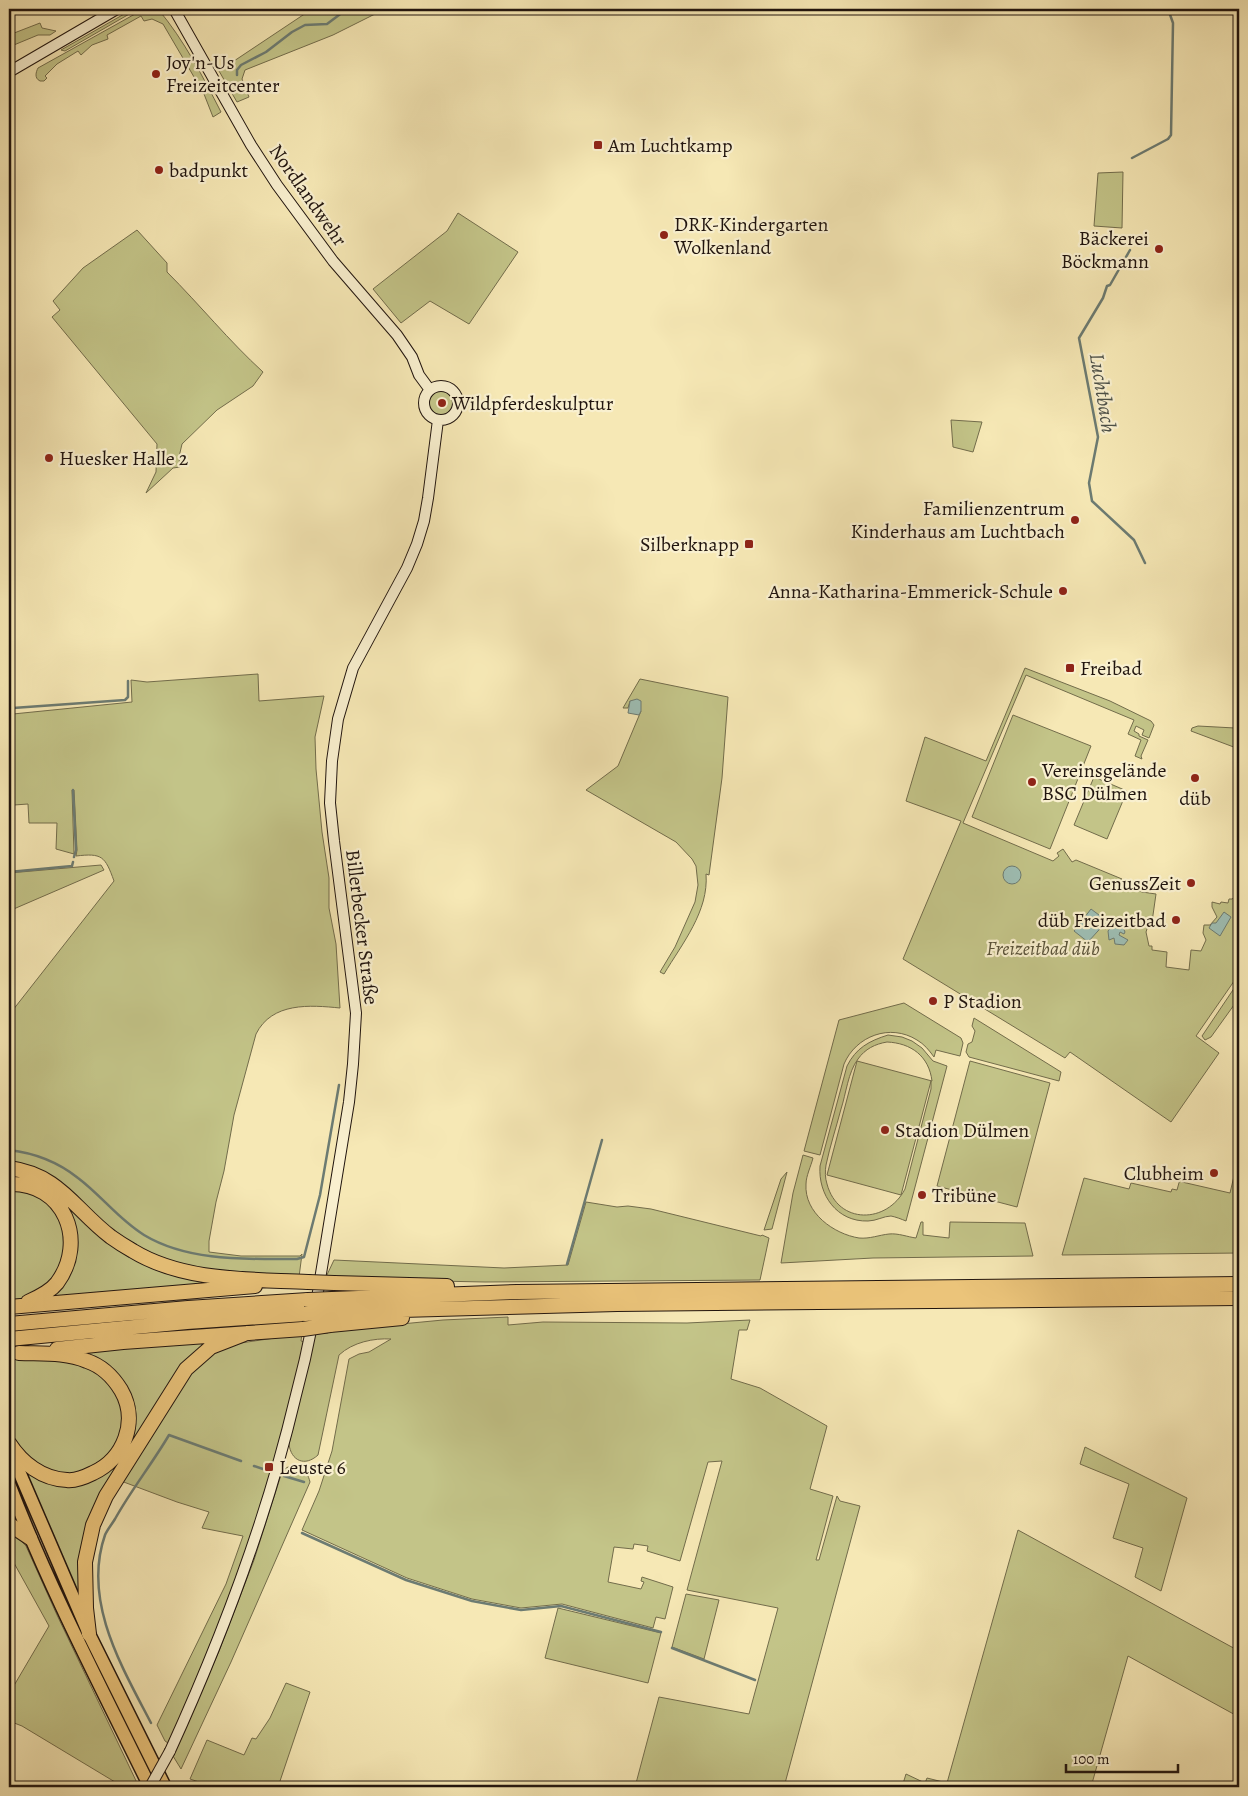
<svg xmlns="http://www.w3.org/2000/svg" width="1248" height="1796" font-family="Alegreya,serif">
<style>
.green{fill:#c3c488;stroke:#726c4b;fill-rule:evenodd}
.water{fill:#9ebfb5;stroke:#6c7b72}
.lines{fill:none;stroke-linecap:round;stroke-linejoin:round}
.stream{stroke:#6c7b72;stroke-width:2.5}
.secondary-casing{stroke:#20140e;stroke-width:12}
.trunk-casing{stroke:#20140e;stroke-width:15}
.motorway-casing{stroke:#20140e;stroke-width:16}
.secondary{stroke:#f9f0cf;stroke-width:10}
.trunk{stroke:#ebc47a;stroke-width:12}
.motorway{stroke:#ebc47a;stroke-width:14}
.secondary-bridge-casing{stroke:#20140e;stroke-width:12;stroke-linecap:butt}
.motorway-bridge-casing{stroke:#20140e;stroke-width:16;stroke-linecap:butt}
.secondary-bridge{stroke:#f9f0cf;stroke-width:10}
.motorway-bridge{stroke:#ebc47a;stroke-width:14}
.poi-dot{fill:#8f2418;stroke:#f9f0cf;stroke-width:2}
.labels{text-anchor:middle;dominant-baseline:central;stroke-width:4.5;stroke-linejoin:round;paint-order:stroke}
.poi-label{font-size:20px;fill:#20140e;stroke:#f9f0cf;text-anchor:start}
.street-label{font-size:20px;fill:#20140e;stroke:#f9f0cf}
.park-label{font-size:20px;font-style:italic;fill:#595239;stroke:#f9f0cf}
.water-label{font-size:21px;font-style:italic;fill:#4c5048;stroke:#f9f0cf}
</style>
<rect width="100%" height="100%" fill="#f6e8b5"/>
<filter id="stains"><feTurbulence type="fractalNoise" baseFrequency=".004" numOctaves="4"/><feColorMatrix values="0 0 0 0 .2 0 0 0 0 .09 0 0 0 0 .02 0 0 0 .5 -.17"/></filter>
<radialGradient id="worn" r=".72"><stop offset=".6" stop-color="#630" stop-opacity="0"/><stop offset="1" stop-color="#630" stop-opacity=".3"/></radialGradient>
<!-- green -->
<path class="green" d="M133 9H138L65 51 61 50Z
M144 9H158C184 40 203 77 221 112L213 117 204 94 163 24 152 19 144 21 141 16 107 35 108 39 92 45 81 55 78 51 57 64 45 76 47 78 44 81H40C34 78 36 72 38 68Z
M312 9H385L333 35 245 70 242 79 249 97 237 102 219 71Z
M40 23 42 28 56 31 50 35H38L9 47V35Z
M1123 172 1122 228 1094 226 1098 173Z
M458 213 518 252 469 324 430 301 401 323 373 289 447 231Z
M137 230 167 263V272C200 305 229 341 263 372L253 386 217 410 182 444 179 457 180 467 173 468 146 493 156 472 157 444 52 317 60 310 53 301 83 268Z
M429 403a12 12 0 1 1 24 0a12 12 0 1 1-24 0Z
M951 420 982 422 973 452 953 447Z
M1025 668 1110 701 1151 721 1154 725 1149 738 1142 735 1144 730 1136 726 1134 731 1139 734V736L1148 740 1141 756 1142 759 1135 756 1141 740 1128 734 1134 720 1026 675 963 823 1053 861 1059 856 1057 853 1063 849 1072 862 1076 860 1122 879 1118 882 1142 892 1156 894 1152 922 1148 926 1146 932 1149 946H1152V950L1167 952 1166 967 1189 970 1191 950 1201 951 1206 940 1203 933 1204 925H1210L1217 917 1212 907V902L1220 904 1221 902 1228 903 1229 899H1232L1236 896 1238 898 1239 896V974L1196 1036 1219 1053 1171 1122 1070 1052 1065 1058 903 959 961 821 906 801 925 737 986 761Z
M258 674 259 701 324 696 315 737 316 769 322 832 329 878V908L336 944 340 1008C310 1005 272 1002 256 1034L234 1115 224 1171 216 1202 209 1241V1252L241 1256H300L302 1254 299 1277 191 1268 137 1249 9 1164V1015L114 881C105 856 102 853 76 856L77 850 74 790H72L74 854 56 849 57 823H29L28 804 14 805V819H9V731L13 714 132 702 131 680 147 682Z
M640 679 728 697 722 778 709 875 706 874C709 911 682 944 664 974L660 972 675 947 695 902 698 885 696 866 692 859 676 842 586 790 618 766 641 711 630 701 628 708H623Z
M1013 715 1091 746 1050 849 972 817Z
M1198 726 1235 728 1239 731V749L1191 731 1192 728Z
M1094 777 1127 791 1107 839 1074 825Z
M101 865 104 870 9 911V873Z
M1239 981V998L1211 1037 1205 1040 1202 1036Z
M904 1003 961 1038 963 1043 960 1056 936 1050 934 1057C929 1050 924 1044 917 1040 890 1023 856 1036 844 1064L820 1155 804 1151 839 1020Z
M974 1018 1061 1072 1059 1081 969 1057 966 1052 968 1044 972 1042 975 1031 972 1026Z
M888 1035 902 1037 912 1041 922 1048 933 1061 947 1066 906 1221C901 1219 896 1217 891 1216 884 1216 876 1221 868 1221 837 1222 818 1195 820 1166L847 1066C856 1048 869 1041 888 1035ZM887 1042C911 1043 929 1056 932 1081L857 1061 827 1175 901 1195 931 1081V1089L905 1189C887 1224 838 1225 827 1184 825 1178 825 1171 826 1165 830 1146 836 1128 841 1109 846 1094 848 1072 858 1059 865 1049 875 1044 887 1042Z
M970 1061 1050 1083 1017 1207 937 1186Z
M803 1155 813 1158C811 1166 806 1176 806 1184 804 1213 834 1234 859 1238 870 1239 879 1235 889 1234 898 1233 908 1237 916 1238L921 1222H923V1235L949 1238 950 1222 1025 1223 1033 1256 873 1258 781 1263 793 1193Z
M9 1172 41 1182 132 1255 243 1283 45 1300 57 1289 71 1218 9 1178Z
M787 1172 772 1229 764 1230 781 1179Z
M1234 1176 1239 1177V1253L1062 1255 1084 1178 1129 1189 1131 1183 1171 1192 1172 1189 1177 1190 1180 1179H1182V1182L1230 1193Z
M9 1188C15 1189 22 1189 28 1191 54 1203 71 1226 63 1255 61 1261 60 1268 57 1273 47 1289 26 1298 9 1303Z
M586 1202 617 1207 628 1206 651 1209 761 1236 762 1235 769 1238 760 1280 485 1282 337 1279 326 1277 334 1260 504 1268 568 1265Z
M508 1317V1325L543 1322 687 1323 750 1320 747 1330H739L731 1379 760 1388 827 1426 810 1489 833 1496 816 1560H819L837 1496 840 1501 860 1506 784 1787H635L659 1697 749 1714 778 1608 687 1590 722 1461 708 1462 680 1561 647 1551 648 1546 634 1544 633 1549 614 1547 608 1582 641 1589 644 1582 641 1581 642 1577 673 1587 665 1619 656 1617 653 1628 562 1604 521 1608 472 1599 407 1578 302 1530 319 1491 332 1451 349 1359 359 1354 369 1352 391 1339C374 1338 353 1342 339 1355L318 1455C305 1467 291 1461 289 1444L315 1334 328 1333V1331L443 1320Z
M302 1334 301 1341 305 1342C283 1443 253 1543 215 1639 201 1675 184 1709 168 1743L165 1741 157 1725 226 1584 243 1536 202 1528 209 1512 177 1502 121 1481 172 1396 200 1360 227 1345Z
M214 1340 101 1497 79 1599 26 1471 39 1477 106 1472 132 1406 78 1353Z
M46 1358 89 1367 106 1378 122 1404V1432L109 1456 79 1473 67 1474 45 1469 23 1452 13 1439 9 1427V1359Z
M1085 1447 1187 1498 1161 1591 1135 1577 1143 1548 1113 1538 1129 1484 1080 1464Z
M288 1467C299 1467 307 1469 310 1482L231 1662 181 1769 173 1756 219 1651 254 1560 281 1475 283 1470Z
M9 1528 26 1546 57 1615 139 1787H119L120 1785 22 1726 9 1721V1694L49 1626 9 1554Z
M1018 1530 1239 1651V1717L1128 1656 1091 1787H902L906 1774 925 1783 927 1778 947 1783Z
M686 1594 719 1600 704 1659 672 1647Z
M558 1608 661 1633 648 1683 545 1658Z
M286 1683 310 1692 278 1787H214L190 1779 207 1740 244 1755 252 1738 256 1739 270 1718Z"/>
<!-- water -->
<path class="water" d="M637 699 641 701V711L639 715 628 713 630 701Z
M1003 875a9 9 0 1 1 18 0a9 9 0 1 1-18 0Z
M1091 909 1107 921 1088 942 1074 931Z
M1224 912 1231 917 1220 936 1209 928 1212 923H1216Z
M1119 917 1121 918V923L1125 932 1124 934 1120 932 1119 935 1128 940 1124 945 1115 944 1114 938 1109 940 1108 931 1115 922H1118Z"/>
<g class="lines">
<!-- stream -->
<path class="stream" d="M237 75V70L241 65 266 52 292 32 305 25 327 24 347 9
M1132 158 1168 139 1171 135 1173 23 1168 9
M1130 250 1110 285 1107 286 1103 298 1079 338 1098 437 1089 483 1092 501 1134 540 1145 563
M9 712 13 708 125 700 128 697V681
M73 790 76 850 74 857
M9 872 72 866 73 862
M9 1150C35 1153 58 1162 78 1178 102 1196 118 1219 144 1235 189 1262 247 1259 297 1259L304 1257 320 1195 339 1085
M567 1264 602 1140
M254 1466 266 1470
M284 1476 304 1482
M302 1533 406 1580 472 1601 521 1610 561 1606 661 1632
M9 1548 11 1551
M672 1648 755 1680
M151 1723C122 1667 82 1601 105 1535 107 1530 112 1524 115 1519 131 1490 152 1464 169 1435L241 1461
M189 1785 194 1783 206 1787"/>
<defs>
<path id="secondary" d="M174 9 251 145 277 185 333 261 397 335 412 357 419 375 430 390
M9 72 117 9
M424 403a17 17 0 1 1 34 0a17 17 0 1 1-34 0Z
M316 1304 349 1102 353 1064 356 1013 334 841 330 803 332 761 338 719 353 668 407 568 417 544 424 521 428 498 438 420
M170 1751C222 1637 266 1521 295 1399 302 1373 308 1347 313 1321"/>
<path id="trunk" d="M9 1448 89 1634 165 1787
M9 1484C49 1588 101 1687 150 1787"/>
<path id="motorway" d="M9 1168C60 1175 74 1209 111 1237 118 1242 126 1247 133 1251 184 1282 251 1279 308 1282
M9 1184C64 1182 88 1241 57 1283 50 1292 37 1298 28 1302
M334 1283 447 1286
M332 1299 517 1292 1239 1284
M9 1307 255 1286
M330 1312 617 1304 1239 1298
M9 1324 188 1308 308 1300
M330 1325 402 1318
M9 1339 187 1322 305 1314
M57 1349 123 1342 303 1329
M9 1443C22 1463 42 1479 67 1480 76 1481 85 1477 93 1473 124 1459 139 1421 121 1390 113 1377 102 1366 87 1361 65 1352 42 1354 19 1353
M9 1524 30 1538
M89 1634 86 1608 85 1562 93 1525 106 1496 186 1369 211 1347 247 1333"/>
</defs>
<!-- secondary casing -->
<use href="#secondary" class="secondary-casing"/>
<!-- trunk casing -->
<use href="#trunk" class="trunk-casing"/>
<!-- motorway casing -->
<use href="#motorway" class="motorway-casing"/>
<!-- secondary -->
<use href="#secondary" class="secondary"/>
<!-- trunk -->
<use href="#trunk" class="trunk"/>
<!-- motorway -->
<use href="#motorway" class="motorway"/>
<defs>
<path id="secondary-bridge" d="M150 1787 170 1751"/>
<path id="motorway-bridge" d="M308 1282 334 1283
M308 1300 332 1299
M305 1314 330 1312
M303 1329 330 1325"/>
</defs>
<!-- secondary-bridge casing -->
<use href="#secondary-bridge" class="secondary-bridge-casing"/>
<!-- motorway-bridge casing -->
<use href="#motorway-bridge" class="motorway-bridge-casing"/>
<!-- secondary-bridge -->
<use href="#secondary-bridge" class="secondary-bridge"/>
<!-- motorway-bridge -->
<use href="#motorway-bridge" class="motorway-bridge"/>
</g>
<!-- markers -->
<g class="poi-dot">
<circle cx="156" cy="74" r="5"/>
<rect x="593" y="140" width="10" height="10" rx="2.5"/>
<circle cx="159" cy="170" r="5"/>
<circle cx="664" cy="235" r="5"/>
<circle cx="1159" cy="249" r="5"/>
<circle cx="442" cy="403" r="5"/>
<circle cx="49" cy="458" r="5"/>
<circle cx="1075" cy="520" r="5"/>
<rect x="744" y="539" width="10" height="10" rx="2.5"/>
<circle cx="1063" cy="591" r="5"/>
<rect x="1065" y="663" width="10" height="10" rx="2.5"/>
<circle cx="1195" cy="778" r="5"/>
<circle cx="1032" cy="782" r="5"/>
<circle cx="1191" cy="883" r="5"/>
<circle cx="1176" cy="920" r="5"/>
<circle cx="933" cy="1001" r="5"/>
<circle cx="885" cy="1130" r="5"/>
<circle cx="1214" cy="1173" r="5"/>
<circle cx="922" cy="1195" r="5"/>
<rect x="264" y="1462" width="10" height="10" rx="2.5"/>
</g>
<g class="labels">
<!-- poi labels -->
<g class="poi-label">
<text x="166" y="62">Joy'n-Us<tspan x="166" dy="23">Freizeitcenter</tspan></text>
<text x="608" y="145">Am Luchtkamp</text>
<text x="169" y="170">badpunkt</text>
<text x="674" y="224">DRK-Kindergarten<tspan x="674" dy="23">Wolkenland</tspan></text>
<text x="1149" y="238" text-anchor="end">Bäckerei<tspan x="1149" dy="23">Böckmann</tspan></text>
<text x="452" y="403">Wildpferdeskulptur</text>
<text x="59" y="458">Huesker Halle 2</text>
<text x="1065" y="508" text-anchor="end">Familienzentrum<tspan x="1065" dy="23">Kinderhaus am Luchtbach</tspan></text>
<text x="739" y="544" text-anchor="end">Silberknapp</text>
<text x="1053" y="591" text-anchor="end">Anna-Katharina-Emmerick-Schule</text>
<text x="1080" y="668">Freibad</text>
<text x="1042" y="770">Vereinsgelände<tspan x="1042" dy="23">BSC Dülmen</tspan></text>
<text x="1195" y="798" text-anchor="middle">düb</text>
<text x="1181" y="883" text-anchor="end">GenussZeit</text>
<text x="1166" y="920" text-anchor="end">düb Freizeitbad</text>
<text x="943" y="1001">P Stadion</text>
<text x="895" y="1130">Stadion Dülmen</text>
<text x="1204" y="1173" text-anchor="end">Clubheim</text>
<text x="932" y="1195">Tribüne</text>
<text x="279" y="1467">Leuste 6</text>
</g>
<!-- street labels -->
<g class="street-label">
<text transform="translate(308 195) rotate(55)">Nordlandwehr</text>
<text transform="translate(362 927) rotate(83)">Billerbecker Straße</text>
</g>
<!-- park labels -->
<g class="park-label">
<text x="1043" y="948">Freizeitbad düb</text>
</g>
<!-- water labels -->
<g class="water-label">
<text transform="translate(1103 393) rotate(81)">Luchtbach</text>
</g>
</g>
<!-- margin -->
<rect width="1248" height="1796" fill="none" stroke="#f6e8b5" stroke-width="30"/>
<rect x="10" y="10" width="1228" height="1776" fill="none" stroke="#20140e" stroke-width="2.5"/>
<rect x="15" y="15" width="1218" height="1766" fill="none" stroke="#20140e"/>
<!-- scale -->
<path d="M1066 1764v8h112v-8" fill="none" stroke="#20140e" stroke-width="2.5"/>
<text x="1073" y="1764" font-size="15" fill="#20140e" stroke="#f9f0cf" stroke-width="4" paint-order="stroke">100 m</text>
<rect width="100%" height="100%" filter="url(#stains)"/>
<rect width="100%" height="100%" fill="url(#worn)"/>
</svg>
